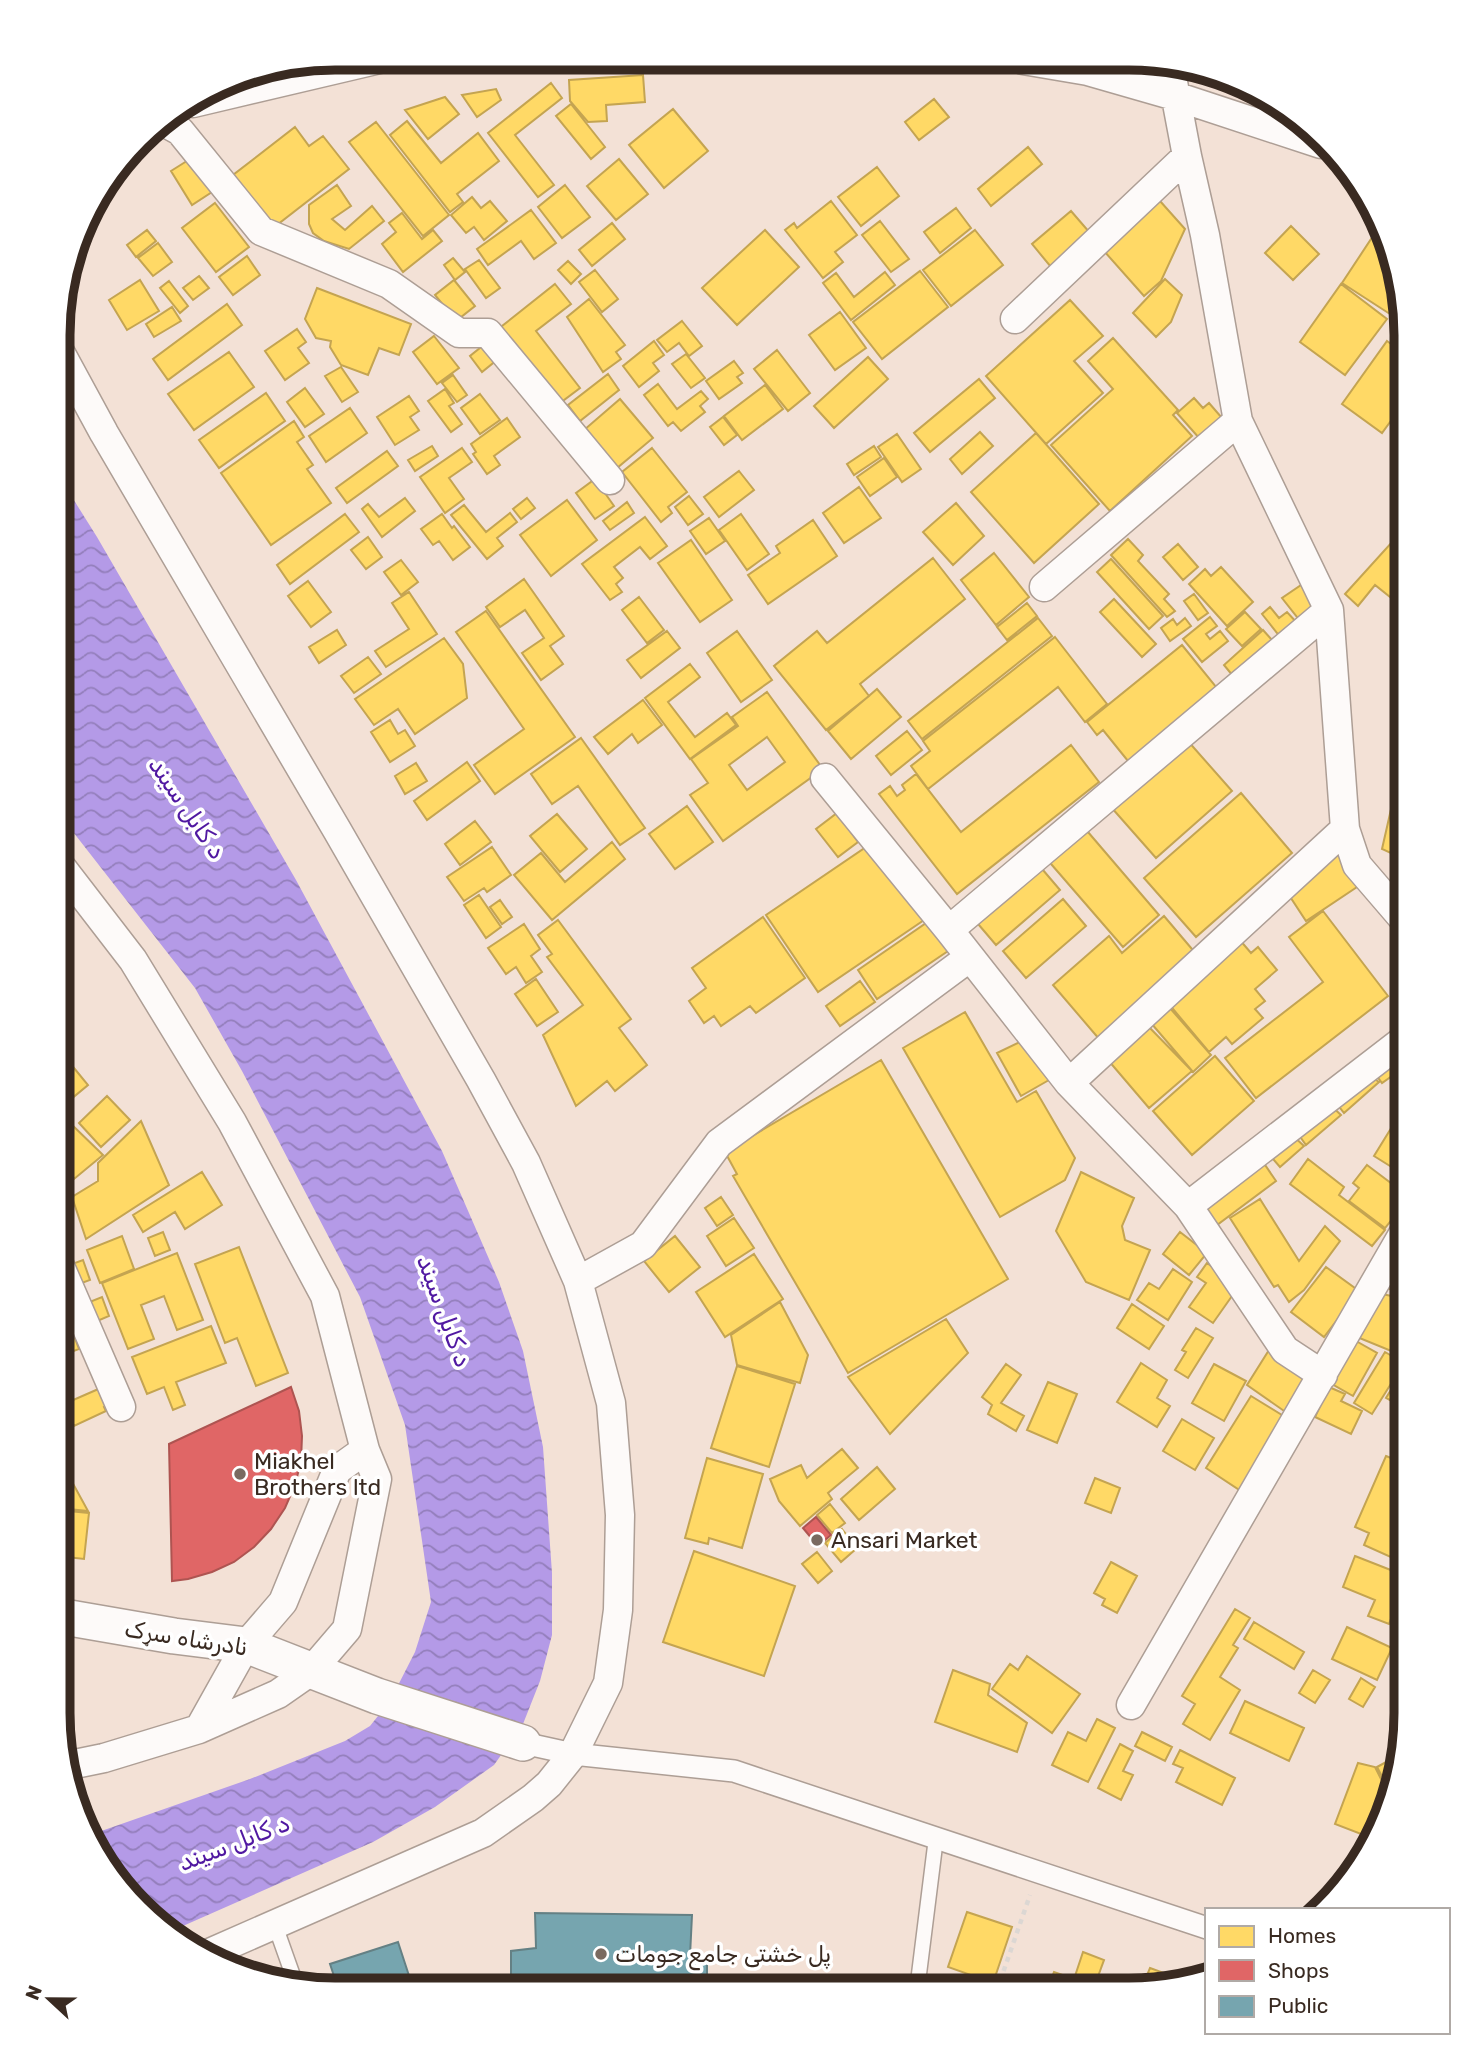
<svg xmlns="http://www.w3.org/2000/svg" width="1464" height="2048" font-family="Rubik,'Noto Naskh Arabic',sans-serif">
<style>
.water{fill:url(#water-waves)}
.homes{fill:#ffd966;stroke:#c4a451;stroke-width:2;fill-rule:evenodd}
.shops{fill:#e06666;stroke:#ae5451;stroke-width:2}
.public{fill:#76a5af;stroke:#648084;stroke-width:2}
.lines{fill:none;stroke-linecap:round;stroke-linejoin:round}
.service-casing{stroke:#ad9e95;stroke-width:17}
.pedestrian-casing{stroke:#ad9e95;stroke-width:24}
.minor-casing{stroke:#ad9e95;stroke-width:31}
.tertiary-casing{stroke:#ad9e95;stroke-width:38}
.path{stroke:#dcd7d3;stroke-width:4.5;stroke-dasharray:5 5;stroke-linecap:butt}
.service{stroke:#fdfaf9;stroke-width:14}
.pedestrian{stroke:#fdfaf9;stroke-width:21}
.minor{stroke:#fdfaf9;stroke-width:28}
.tertiary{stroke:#fdfaf9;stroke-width:35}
.poi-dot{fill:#7a6a60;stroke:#fff;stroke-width:2.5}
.labels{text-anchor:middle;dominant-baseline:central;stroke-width:7;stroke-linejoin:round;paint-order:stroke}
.poi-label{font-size:23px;fill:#392a21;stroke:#fff;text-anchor:start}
.street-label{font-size:23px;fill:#392a21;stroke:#fff}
.water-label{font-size:24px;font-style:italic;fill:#5018a1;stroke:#fff}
.rim{fill:none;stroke:#392a21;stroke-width:9}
</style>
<defs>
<pattern id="water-waves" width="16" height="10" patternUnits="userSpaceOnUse" patternTransform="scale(1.75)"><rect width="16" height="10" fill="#b49ae7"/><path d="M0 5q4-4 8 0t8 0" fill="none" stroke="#937ebb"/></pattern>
</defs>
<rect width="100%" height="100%" fill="#f3e1d6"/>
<!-- water -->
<path class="water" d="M60 478 97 537 296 880 442 1151 499 1282 523 1351 543 1447 552 1573V1635L540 1681 523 1724 494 1765 435 1807 373 1842 167 1933 87 1836 250 1779 345 1741 370 1726 390 1701 415 1652 431 1602 405 1425 360 1297 242 1071 195 988 59 814Z"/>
<!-- homes -->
<path class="homes" d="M643 75 645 102 606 105 607 121 588 122 570 101 569 80Z
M551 83 562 98 515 135 554 185 538 197 488 133Z
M496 89 501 100 477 117 462 95Z
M445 97 459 114 428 139 405 110Z
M934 99 949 117 919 140 905 122Z
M571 104 605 147 591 159 556 116Z
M673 109 708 151 664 188 629 145Z
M407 121 441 163 478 133 499 161 457 194 463 202 450 212 390 135Z
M376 122 449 215 423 236 349 142Z
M295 127 309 146 323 136 349 169 273 228 233 175Z
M1028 147 1042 164 991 206 978 189Z
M190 159 212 192 192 205 171 171Z
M619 159 648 194 616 220 587 186Z
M877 167 899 196 861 226 838 197Z
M337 185 351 206 332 219 345 230 372 206 384 221 349 249 324 241 313 233 309 224V205Z
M565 185 590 217 562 238 538 207Z
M472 197 481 208 490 201 507 221 484 240 474 227 466 233 451 215Z
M831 201 857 235 835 252 843 262 823 278 785 230 794 223 797 228Z
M1160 201 1185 229 1161 281 1144 296 1104 251Z
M215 203 249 247 216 272 182 228Z
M956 208 971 228 940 253 924 232Z
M531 210 556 243 534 259 521 241 488 265 477 249Z
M1071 211 1090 233 1051 267 1032 244Z
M402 213 422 239 433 230 442 241 403 272 382 244 396 232 389 223Z
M880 221 909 259 891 272 862 235Z
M612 223 625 239 592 266 579 250Z
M1291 226 1319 254 1293 280 1265 253Z
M147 230 156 241 136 257 127 245Z
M765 230 799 267 737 325 702 288Z
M975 230 1003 265 951 306 923 270Z
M1375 233 1384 239 1400 306 1393 316 1342 283Z
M158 243 172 262 153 276 138 258Z
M247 256 260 275 233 295 219 277Z
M453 258 465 272 455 280 444 265Z
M479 260 500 288 486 298 465 269Z
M568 261 581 274 571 284 558 270Z
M595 270 618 299 602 312 579 282Z
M920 271 948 307 882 359 853 322Z
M885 272 895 285 851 320 823 283 836 273 854 297Z
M199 276 209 288 193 300 183 288Z
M1165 279 1182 295 1171 322 1156 337 1133 313Z
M140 280 159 311 127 330 109 300Z
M454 280 475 306 456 321 435 295Z
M169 281 188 306 180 313 160 288Z
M555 284 571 304 536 331 580 388 556 406 497 330Z
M1341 284 1387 319 1345 375 1300 342Z
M317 288 411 324 399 355 379 348 368 375 341 365 330 347 331 341 316 338 305 319Z
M589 299 625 345 616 352 621 359 603 372 567 317Z
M1070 300 1103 336 1074 361 1103 393 1046 444 986 376Z
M227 304 242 325 168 380 153 359Z
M172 307 181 321 154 337 146 324Z
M840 312 866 348 835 370 809 335Z
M682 321 702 346 689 356 679 343 667 352 657 340Z
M297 329 306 342 298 348 309 363 285 380 265 351Z
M434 336 459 368 437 384 413 352Z
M1113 338 1178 410 1173 415 1192 436 1110 511 1051 445 1113 389 1088 361Z
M654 341 664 355 653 363 659 371 639 387 623 366Z
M1387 341 1406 355V400L1382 433 1342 404Z
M485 344 498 359 482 372 470 356Z
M777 350 810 393 788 411 754 369Z
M229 352 254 387 194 430 168 394Z
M686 354 705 378 691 388 672 364Z
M868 357 888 379 834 428 814 406Z
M734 361 743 373 737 377 742 383 719 399 706 381Z
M341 367 358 392 342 402 325 376Z
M608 374 619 390 580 421 568 405Z
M453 375 467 395 457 402 442 383Z
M979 379 995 398 930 452 914 433Z
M658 384 677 409 701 391 708 399 700 406 705 412 681 431 673 422 668 426 644 395Z
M765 385 783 409 742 440 724 416Z
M305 388 324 414 305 427 287 402Z
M445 389 454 403 449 406 462 424 451 432 428 401Z
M266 393 285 421 219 468 199 440Z
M480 394 500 420 480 434 461 408Z
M409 396 419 411 410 417 419 430 395 445 377 417Z
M1194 398 1203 408 1209 403 1222 418 1200 439 1177 413Z
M620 399 653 438 617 468 584 430Z
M350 408 367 433 326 462 309 436Z
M723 417 737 435 724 445 710 427Z
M507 418 520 437 494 456 500 465 487 474 473 454 476 452 471 444Z
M294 421 304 437 297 442 313 465 307 469 331 503 271 545 221 473Z
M980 432 993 446 962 474 950 459Z
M1036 433 1099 504 1034 563 971 492Z
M897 434 921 469 902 482 878 447Z
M432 446 438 456 415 471 408 460Z
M874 446 881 457 854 475 847 464Z
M462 448 472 462 449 478 464 499 445 513 420 477Z
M652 448 687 492 668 507 672 513 661 522 622 472Z
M387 451 398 466 347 503 336 488Z
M884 458 897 477 870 496 857 477Z
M739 471 754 490 719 517 704 497Z
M595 479 614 506 595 519 576 493Z
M859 487 881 518 844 543 823 513Z
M689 496 703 514 688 525 675 507Z
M405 498 415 511 382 537 362 509 368 504 379 517Z
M527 498 535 508 521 519 513 509Z
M567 500 597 540 551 576 520 535Z
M627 502 634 513 610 530 603 521Z
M956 503 984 536 953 565 923 532Z
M464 505 486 532 510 513 517 522 497 538 503 546 487 559 451 515Z
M345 514 359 532 290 584 277 565Z
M442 514 452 528 454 526 470 547 453 560 439 541 433 545 421 529Z
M741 514 769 554 747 570 719 530Z
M645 517 667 546 650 559 640 547 614 567 623 578 616 584 622 592 610 600 582 564Z
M709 518 725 541 706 554 690 531Z
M813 520 837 556 768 604 748 575 780 553 776 546Z
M1402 531 1406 534V594L1400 605 1375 585 1358 606 1345 594Z
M368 537 382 557 366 569 351 550Z
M1128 539 1143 555 1138 561 1169 594 1164 599 1175 611 1167 617 1111 555Z
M691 540 732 600 700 622 658 563Z
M1178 544 1198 567 1183 580 1163 557Z
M994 553 1029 597 996 625 961 580Z
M933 558 965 599 860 684 869 696 826 730 774 666 817 631 827 643Z
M1111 559 1163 616 1149 629 1097 572Z
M401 560 418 582 401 595 384 572Z
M1221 567 1253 602 1227 626 1189 584 1205 569 1211 576Z
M524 579 564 636 550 646 563 664 541 680 522 653 544 638 525 610 500 627 486 607Z
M308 581 331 612 311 627 288 596Z
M1304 583 1316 611 1301 622 1282 598Z
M409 592 437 634 386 667 375 651 409 629 392 603Z
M1194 594 1208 613 1198 620 1184 601Z
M639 597 664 630 647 643 622 610Z
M1114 599 1156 644 1142 657 1100 612Z
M1027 603 1037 616 1007 640 997 627Z
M1270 607 1279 618 1287 612 1298 624 1281 638 1262 614Z
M486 611 575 737 495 794 474 765 524 729 456 632Z
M1245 612 1261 629 1242 646 1226 629Z
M1210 617 1217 626 1206 634 1210 639 1220 631 1228 641 1202 662 1183 639Z
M1038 618 1052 636 922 739 908 721Z
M1185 618 1191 626 1170 641 1161 628 1173 619 1177 625Z
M337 630 346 645 319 663 309 647Z
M1263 630 1272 640 1233 676 1224 665Z
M667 631 680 648 641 678 627 660Z
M737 631 772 680 741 702 707 653Z
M1055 637 1107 704 1085 722 1058 687 928 789 911 766 930 751 923 741Z
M444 638 463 664 467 698 415 734 398 709 374 725 355 699Z
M1182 645 1217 688 1128 761 1103 730 1097 735 1087 722Z
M368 657 381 674 354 693 341 676Z
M690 664 700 677 668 702 695 737 727 713 736 725 690 759 645 698Z
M877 689 901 717 851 759 828 731Z
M767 692 823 769 723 841 690 795 708 783 691 759 738 726 732 717ZM767 737 785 762 747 790 729 765Z
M643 700 662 725 638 743 632 734 608 754 594 737Z
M390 720 398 734 405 730 415 746 390 762 371 732Z
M907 731 922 750 891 775 876 756Z
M581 738 645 828 620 845 578 786 552 804 531 774Z
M1187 740 1232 791 1156 858 1111 807Z
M1071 745 1099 782 957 894 879 794 890 786 897 796 905 790 902 785 916 774 961 832Z
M467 762 480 781 427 820 414 801Z
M1406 762V796L1393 791Z
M416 763 427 781 405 794 395 776Z
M1241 793 1292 853 1196 937 1144 878Z
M1392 805 1406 811V860L1382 849Z
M687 806 713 842 675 869 649 834Z
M837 813 858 842 838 857 816 829Z
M557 814 587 849 560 872 530 836Z
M475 821 491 842 460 865 445 844Z
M1082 825 1159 915 1123 947 1045 857Z
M875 841 927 918 818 992 766 915Z
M612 842 625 859 552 920 514 875 541 853 565 882Z
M492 847 511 875 487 892 484 888 464 901 447 877Z
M1342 850 1363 883 1306 921 1285 889Z
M1037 863 1060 890 996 945 973 918Z
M479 895 501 927 486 938 464 905Z
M1063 899 1086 926 1026 978 1003 951Z
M500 900 512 917 502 924 490 907Z
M1323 911 1388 996 1256 1098 1225 1058 1323 982 1289 937Z
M1164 916 1197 955 1100 1040 1053 985 1109 936 1122 953Z
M763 917 805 978 756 1013 750 1006 721 1026 714 1016 704 1023 689 1001 706 988 692 968Z
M932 919 951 949 877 999 858 970Z
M558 920 631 1019 619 1028 647 1065 615 1091 607 1081 576 1106 543 1035 583 1005 547 957 552 954 538 935Z
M524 924 540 949 531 956 542 972 526 983 516 967 506 974 488 948Z
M1239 939 1251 953 1258 947 1277 970 1255 989 1265 1001 1255 1009 1263 1018 1232 1044 1226 1037 1209 1052 1168 1003Z
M536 979 558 1012 537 1026 515 994Z
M860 981 875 1002 840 1026 826 1006Z
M1169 1007 1211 1055 1193 1072 1151 1023Z
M965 1012 1017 1102 1036 1091 1075 1158 1065 1180 1000 1217 903 1048Z
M1146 1024 1192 1071 1149 1108 1108 1060Z
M1024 1040 1049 1080 1021 1096 997 1053Z
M1406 1045V1066L1382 1083 1371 1068Z
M1215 1056 1254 1101 1192 1155 1153 1111Z
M881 1060 1008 1279 848 1373 733 1176 737 1174 725 1152Z
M74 1068 88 1085 59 1109V1081Z
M1364 1072 1379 1082 1344 1113 1334 1100Z
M107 1096 130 1120 101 1147 79 1123Z
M1328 1103 1341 1115 1306 1145 1296 1131Z
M1406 1104V1176L1374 1156Z
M68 1121 103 1155 74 1179 59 1147V1130Z
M141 1121 169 1185 86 1239 72 1197 98 1181V1163Z
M1291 1134 1304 1146 1280 1167 1267 1152Z
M1261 1159 1276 1181 1213 1228 1198 1207Z
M1308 1159 1344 1187 1339 1195 1385 1230 1372 1246 1290 1184Z
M1367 1165 1404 1193 1396 1204 1401 1208 1385 1228 1349 1201 1359 1188 1353 1183Z
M202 1172 222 1205 185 1229 175 1212 143 1232 133 1215Z
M1081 1172 1134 1198 1122 1226 1125 1240 1150 1250 1129 1300 1086 1282 1056 1231Z
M721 1197 733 1215 717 1226 705 1208Z
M1260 1199 1299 1261 1325 1226 1340 1241 1304 1290 1289 1302 1278 1285 1274 1287 1230 1218Z
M734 1218 754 1248 726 1266 707 1236Z
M163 1232 170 1250 155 1256 148 1238Z
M1180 1232 1207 1253 1189 1275 1163 1254Z
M122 1236 134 1269 100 1283 87 1250Z
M675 1236 700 1267 669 1292 644 1261Z
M239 1247 288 1373 256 1386 237 1338 225 1343 195 1264Z
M1406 1251V1294L1386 1288Z
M177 1253 203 1320 177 1330 164 1296 141 1305 154 1339 128 1349 102 1283Z
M754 1254 783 1299 725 1337 696 1292Z
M83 1260 90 1280 79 1284 72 1264Z
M1207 1263 1239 1286 1213 1323 1189 1307 1206 1283 1197 1277Z
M1326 1267 1359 1291 1324 1337 1291 1312Z
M1173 1269 1192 1282 1168 1320 1137 1300 1149 1283 1159 1289Z
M1382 1294 1406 1299V1346L1401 1355 1357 1337Z
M102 1297 109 1316 95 1322 87 1303Z
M780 1302 808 1355 800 1383 737 1365 731 1335Z
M1132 1304 1164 1326 1149 1349 1117 1328Z
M67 1317 79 1349 58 1357V1320Z
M946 1319 968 1353 890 1434 848 1377Z
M211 1326 226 1363 176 1382 185 1405 173 1410 164 1387 147 1394 132 1357Z
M1196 1328 1213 1338 1188 1378 1175 1370 1186 1352 1182 1350Z
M1356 1341 1377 1353 1353 1396 1332 1384Z
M1269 1350 1311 1382 1287 1413 1247 1385Z
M1385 1352 1404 1363 1372 1414 1354 1403Z
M1141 1363 1167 1380 1157 1398 1170 1406 1157 1427 1117 1402Z
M1006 1364 1021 1375 1001 1403 1024 1416 1016 1431 988 1414 992 1405 982 1397Z
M1214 1364 1246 1381 1224 1421 1192 1403Z
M737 1366 795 1384 769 1467 711 1448Z
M1048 1382 1077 1394 1057 1443 1027 1430Z
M1394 1385 1406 1391V1409L1386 1398Z
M103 1387 108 1405 104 1407 106 1411 74 1426 64 1404Z
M1329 1387 1345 1394 1341 1401 1362 1411 1351 1434 1315 1417Z
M1251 1396 1290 1420 1244 1493 1206 1468Z
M1182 1419 1214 1438 1195 1470 1163 1451Z
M842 1449 858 1468 828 1493 832 1499 800 1526 779 1501 770 1479 801 1465 807 1478Z
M1386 1456 1406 1464V1559L1404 1563 1364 1545 1369 1533 1355 1527Z
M59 1458 88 1511 58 1508Z
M707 1458 763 1474 742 1548 709 1538 708 1544 685 1538Z
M877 1467 895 1489 859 1520 841 1499Z
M1095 1478 1120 1488 1111 1513 1085 1503Z
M830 1504 845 1523 832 1533 817 1515Z
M58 1510 89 1513 84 1559 58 1556Z
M842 1529 857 1548 841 1562 825 1543Z
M694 1551 795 1586 764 1676 663 1642Z
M817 1552 832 1571 818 1583 802 1564Z
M1355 1556 1406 1576V1582L1389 1624 1368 1616 1375 1600 1343 1587Z
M1111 1562 1137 1576 1117 1613 1102 1605 1105 1599 1094 1593Z
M1235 1609 1250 1618 1233 1645 1238 1648 1220 1677 1240 1690 1210 1740 1183 1724 1195 1704 1182 1696Z
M1254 1622 1304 1652 1294 1669 1244 1639Z
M1347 1627 1392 1648 1377 1680 1332 1659Z
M1027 1656 1080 1694 1052 1733 992 1689 1010 1664 1018 1670Z
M953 1670 990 1684 988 1695 1027 1723 1017 1752 935 1722Z
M1313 1670 1330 1680 1315 1703 1299 1693Z
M1361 1678 1375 1687 1363 1707 1349 1699Z
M1245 1701 1304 1728 1289 1761 1230 1733Z
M1097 1719 1115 1728 1088 1782 1052 1765 1068 1732 1086 1741Z
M1142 1732 1172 1747 1165 1761 1135 1746Z
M1120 1744 1133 1751 1123 1771 1133 1775 1121 1800 1098 1788Z
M1180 1750 1235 1778 1222 1805 1176 1782 1183 1768 1173 1764Z
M1401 1754 1393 1797 1377 1767Z
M1358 1763 1375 1767 1392 1801 1374 1839 1335 1824Z
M967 1912 1012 1927 993 1983 948 1967Z
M1083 1952 1104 1960 1093 1990H1047L1054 1972 1074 1979Z
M1150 1968 1172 1976 1170 1981 1142 1987Z
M933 1983 963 1990H932Z"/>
<!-- shops -->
<path class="shops" d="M291 1387 299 1411 302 1436 301 1461 295 1485 285 1508 271 1529 254 1547 234 1562 212 1572 188 1579 172 1581 169 1444Z
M816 1517 831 1535 818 1546 803 1528Z"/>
<!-- public -->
<path class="public" d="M535 1913 692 1915 690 1956H707V1989H511V1951L536 1948Z
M398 1942 413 1988H338L330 1964Z
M711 1983 804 1985V1989H711Z"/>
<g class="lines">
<defs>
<path id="service" d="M275 1925 297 1987
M917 1990 936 1838"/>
<path id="pedestrian" d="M523 1743 573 1754 734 1771 1207 1928"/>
<path id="minor" d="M1023 60 1088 71 1175 96 1321 144
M1169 61 1187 156 1205 235 1238 421 1329 610 1345 829 1357 865 1406 922
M193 103 384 58
M162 121 180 131 261 231 389 284 459 333H488L610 480
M1015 319 1187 156
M60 352 104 433 337 830 481 1080 526 1163 578 1281 611 1403 620 1515 618 1610 608 1683 573 1754 549 1784 533 1798 483 1833 205 1955
M1044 587 1238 421
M825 778 949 930 1069 1083 1188 1206 1285 1350 1323 1375
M59 864 133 960 232 1122 325 1296 365 1450 377 1479 347 1629 311 1671 278 1694 199 1729 104 1758 70 1765
M949 930 1329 610
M1069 1083 1345 829
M1188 1206 1406 1038
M59 1264 121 1407
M578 1281 643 1245 719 1143 970 957
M1131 1705 1406 1229
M199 1729 246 1645 283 1602 337 1470 365 1450"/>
<path id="tertiary" d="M58 1616 174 1636 246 1645 377 1696 523 1743"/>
</defs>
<!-- service casing -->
<use href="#service" class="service-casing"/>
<!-- pedestrian casing -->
<use href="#pedestrian" class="pedestrian-casing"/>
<!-- minor casing -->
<use href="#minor" class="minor-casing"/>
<!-- tertiary casing -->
<use href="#tertiary" class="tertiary-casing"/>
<!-- path -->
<path class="path" d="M997 1990 1030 1895"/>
<!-- service -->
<use href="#service" class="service"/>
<!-- pedestrian -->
<use href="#pedestrian" class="pedestrian"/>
<!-- minor -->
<use href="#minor" class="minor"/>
<!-- tertiary -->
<use href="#tertiary" class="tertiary"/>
</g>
<!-- markers -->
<g class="poi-dot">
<circle cx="240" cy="1474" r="7"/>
<circle cx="817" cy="1540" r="7"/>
<circle cx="601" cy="1954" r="7"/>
</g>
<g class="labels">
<!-- poi labels -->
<g class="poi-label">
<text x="254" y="1461">Miakhel<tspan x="254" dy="26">Brothers ltd</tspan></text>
<text x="831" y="1540">Ansari Market</text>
<text x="615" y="1954">پل خشتی جامع جومات</text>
</g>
<!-- street labels -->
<g class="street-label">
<text transform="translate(186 1638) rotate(9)">نادرشاه سړک</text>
</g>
<!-- water labels -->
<g class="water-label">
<text transform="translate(187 808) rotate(56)">د کابل سيند</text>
<text transform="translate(444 1311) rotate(70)">د کابل سيند</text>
<text transform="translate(234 1843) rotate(-21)">د کابل سيند</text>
</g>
</g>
<!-- crop -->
<path d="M0 0H1464V2048H0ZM335 70H1129A265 265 0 0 1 1394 335V1713A265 265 0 0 1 1129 1978H335A265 265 0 0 1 70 1713V335A265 265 0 0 1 335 70Z" fill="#fff" fill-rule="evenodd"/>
<path class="rim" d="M335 70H1129A265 265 0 0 1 1394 335V1713A265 265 0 0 1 1129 1978H335A265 265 0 0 1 70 1713V335A265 265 0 0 1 335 70Z"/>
<!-- legend -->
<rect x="1205" y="1908" width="245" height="126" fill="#ffffff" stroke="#b0aaa6" stroke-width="2"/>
<rect x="1219" y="1926" width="35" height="21" fill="#ffd966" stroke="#b0aaa6" stroke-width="2"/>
<text x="1268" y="1943" font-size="21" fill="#392a21">Homes</text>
<rect x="1219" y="1960" width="35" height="21" fill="#e06666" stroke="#b0aaa6" stroke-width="2"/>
<text x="1268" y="1978" font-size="21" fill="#392a21">Shops</text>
<rect x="1219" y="1996" width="35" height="21" fill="#76a5af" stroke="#b0aaa6" stroke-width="2"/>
<text x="1268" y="2013" font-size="21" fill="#392a21">Public</text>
<!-- north arrow -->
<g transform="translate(49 1999) rotate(292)" stroke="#ffffff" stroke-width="5" paint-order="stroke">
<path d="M0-5L12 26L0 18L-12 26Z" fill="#392a21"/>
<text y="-10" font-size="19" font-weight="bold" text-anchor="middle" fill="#392a21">N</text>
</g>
</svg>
